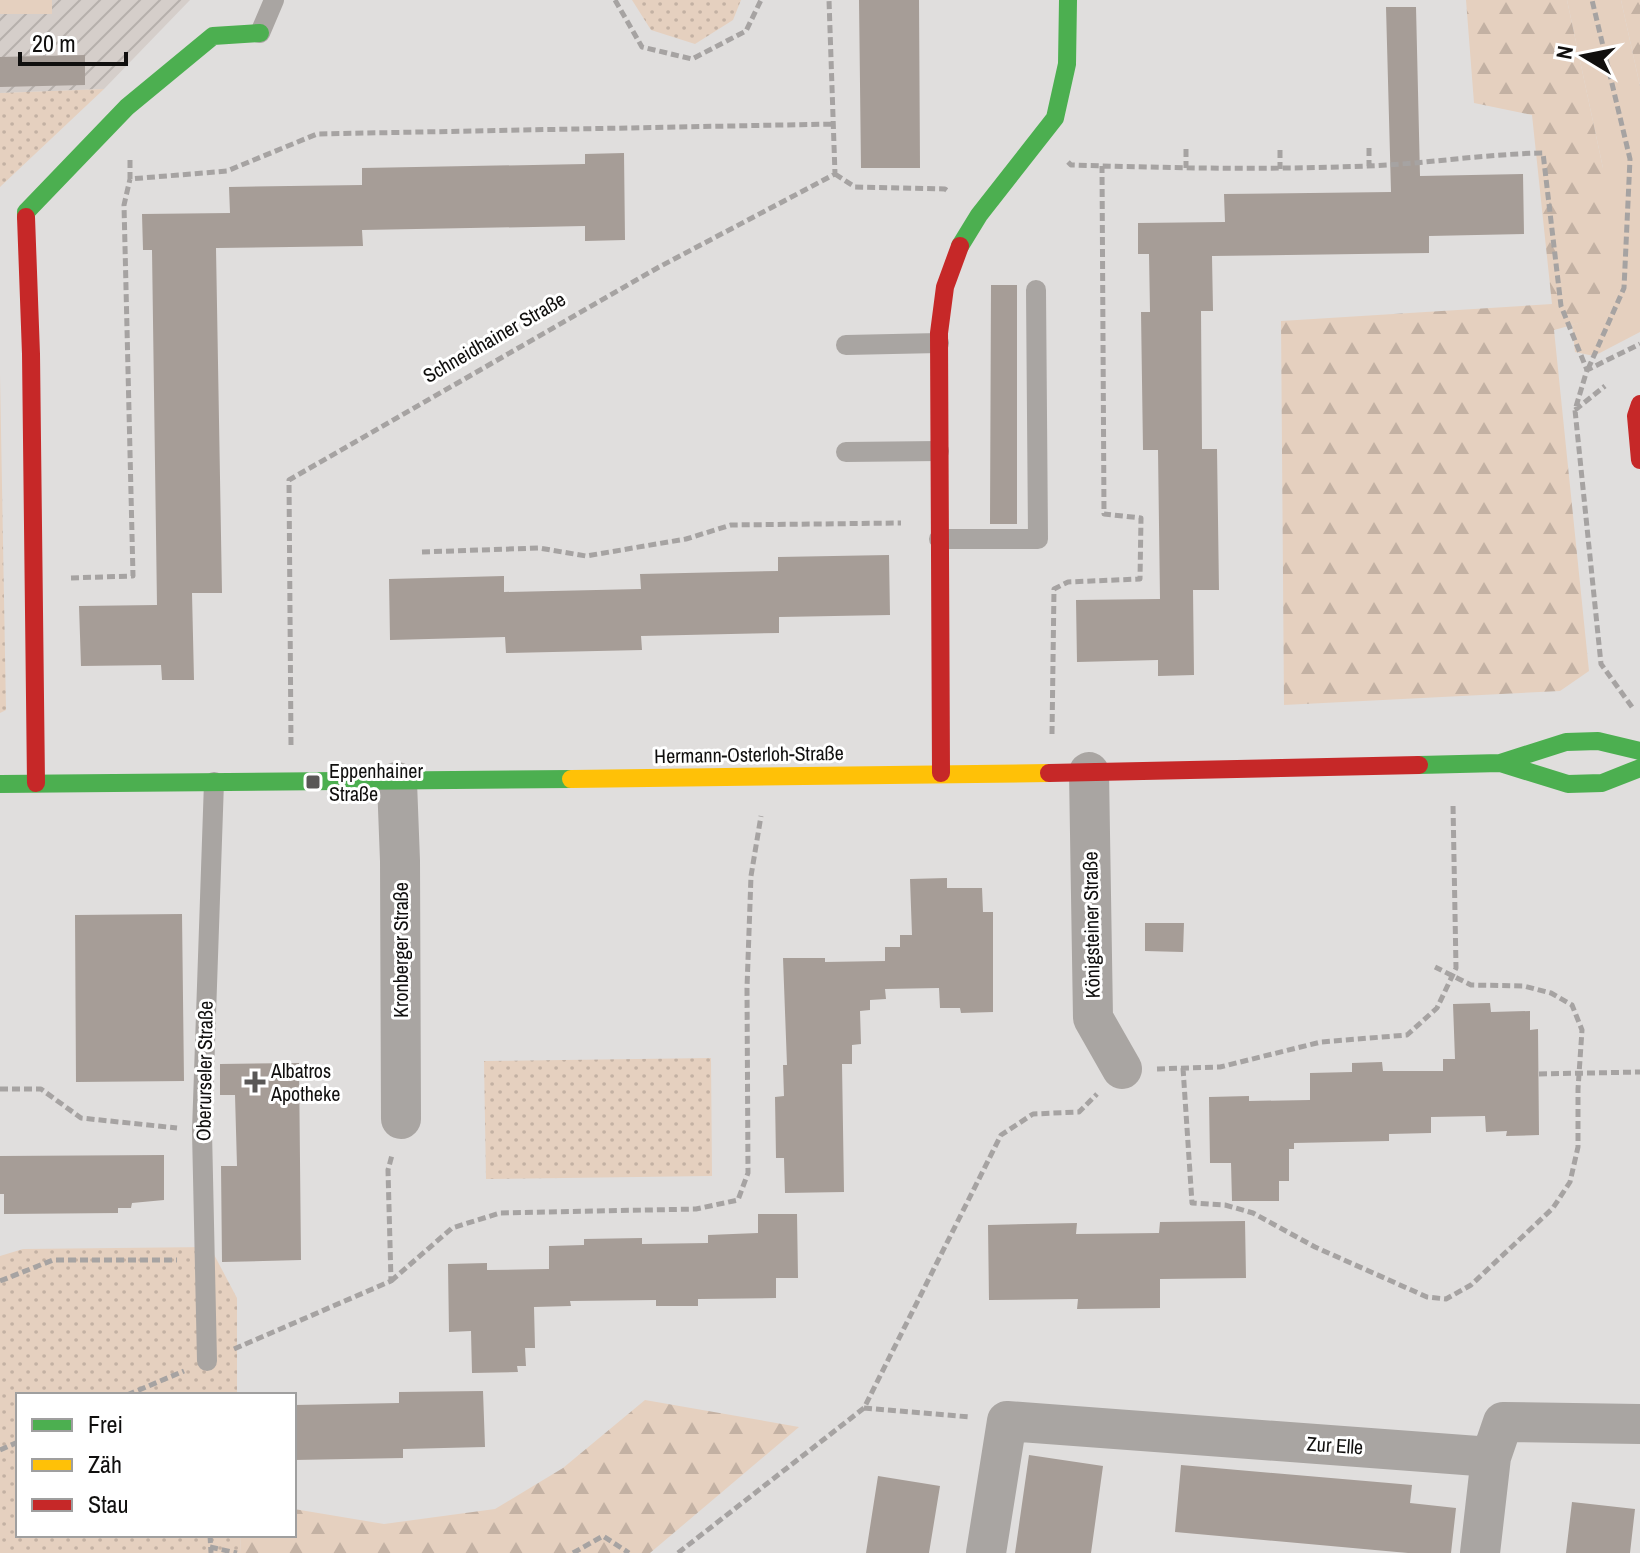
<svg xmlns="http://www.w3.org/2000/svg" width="1640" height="1553" font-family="'Archivo Narrow',sans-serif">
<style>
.industrial{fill:url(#industrial-furrows)}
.grass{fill:#e5d0bf}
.forest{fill:url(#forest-firs)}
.park{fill:url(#park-dots)}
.building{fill:#a69d97}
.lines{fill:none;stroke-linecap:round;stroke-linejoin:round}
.path{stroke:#a6a3a2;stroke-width:5;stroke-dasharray:8 4;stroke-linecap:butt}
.lane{stroke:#a9a5a2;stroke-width:20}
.street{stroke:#a9a5a2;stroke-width:40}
.fast{stroke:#4caf50;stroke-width:18}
.slow{stroke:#ffc107;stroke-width:18}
.jam{stroke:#c62828;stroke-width:18}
.poi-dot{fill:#595756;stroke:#fff;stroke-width:3}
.labels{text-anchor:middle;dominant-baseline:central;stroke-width:6;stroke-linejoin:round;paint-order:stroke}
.street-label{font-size:20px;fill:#100f0e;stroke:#fff}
.poi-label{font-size:20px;fill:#100f0e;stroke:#fff;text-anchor:start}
</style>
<defs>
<pattern id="industrial-furrows" width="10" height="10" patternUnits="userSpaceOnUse" patternTransform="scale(2)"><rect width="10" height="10" fill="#d5ceca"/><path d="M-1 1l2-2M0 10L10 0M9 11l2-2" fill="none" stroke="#b6b0ac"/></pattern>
<pattern id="forest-firs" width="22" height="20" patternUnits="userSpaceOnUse" patternTransform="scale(2)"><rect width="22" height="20" fill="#e5d0bf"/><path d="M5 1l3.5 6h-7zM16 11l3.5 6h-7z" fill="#c3b1a3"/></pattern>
<pattern id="park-dots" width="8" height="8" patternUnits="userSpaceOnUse" patternTransform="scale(2)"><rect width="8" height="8" fill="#e5d0bf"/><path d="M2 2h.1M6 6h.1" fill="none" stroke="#c3b1a3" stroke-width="1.8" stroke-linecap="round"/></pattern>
</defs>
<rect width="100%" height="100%" fill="#e0dedd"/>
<!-- industrial -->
<path class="industrial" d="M0 0H190L104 89 0 93Z"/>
<!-- grass -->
<path class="grass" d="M0 0H52V14H0Z
M1567 0H1621L1640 86V332L1594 356 1575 352 1572 325 1594 318 1603 168Z"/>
<!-- forest -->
<path class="forest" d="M1466 0H1567L1603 168 1604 276 1594 319 1554 330 1589 671 1560 691 1284 705 1281 321 1552 304 1532 115 1474 103Z
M1621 0H1640V86Z
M645 1400 799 1427 650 1553H241L240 1535H294V1509L384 1524 495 1509 563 1468Z"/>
<!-- park -->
<path class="park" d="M632 0H741L733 20 695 44 651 30Z
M104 89 0 187V93Z
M0 374 6 710 0 713Z
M711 1058 712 1176 486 1179 484 1061Z
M210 1247 237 1298V1395H18V1535H240L241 1553H0V1256L23 1249Z"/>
<!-- building -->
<path class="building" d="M859 0H919L920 168H861Z
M1386 7H1416L1420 176 1523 174 1524 234 1429 236V253L1212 256 1213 311H1201L1202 449H1217L1219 590H1193L1194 675 1158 676V660L1077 662 1076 600 1160 599 1158 450H1143L1141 312H1150L1149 254H1138V223L1225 222 1224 194 1391 192Z
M85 55V85L0 87V57Z
M624 153 625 240 585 241V226L362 230 363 246 216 248 222 593H192L194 680H162L161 665 81 666 79 606 157 605 152 250H143L142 214 230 213 229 187 362 185V168L585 164V154Z
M991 285H1017V524H990Z
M889 555 890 615 779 617V633L641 636 642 650 506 653 505 637 390 640 389 579 504 576V592L641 589 640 574 778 571V557Z
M947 878V888H982L983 912H993V1012L961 1013 960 1008H940L939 988 885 989 886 999 870 1000V1010L860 1011 861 1044 852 1045V1064H842L844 1192 785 1193 784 1158H776L775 1097 784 1096 783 1065H787L783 958H825V962L885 961V947H900V935H912L910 879Z
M182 914 184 1081 76 1082 75 915Z
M1145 923H1184L1183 952 1145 951Z
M1490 1003 1491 1012 1530 1011V1030L1538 1029 1539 1135 1506 1136 1507 1131 1486 1132 1485 1116 1431 1117V1133L1389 1134V1141L1294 1143V1149H1289V1181H1279V1201H1232L1231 1163H1210L1209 1097 1249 1096V1101L1310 1100V1073L1352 1072V1063L1382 1062 1383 1071H1443V1059H1455L1453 1004Z
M299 1063 301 1260 222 1262 221 1166H237L235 1095H220V1064Z
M164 1155V1200L132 1203 131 1208H118V1213L4 1214V1194H0V1156Z
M758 1214H797L798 1278H776V1298L698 1299V1306H656V1300L570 1301 571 1306 534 1307 535 1348H525L526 1366H517L518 1372 472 1373 471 1331 449 1332 448 1264 487 1263V1270L549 1269V1246L584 1245V1239L642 1238V1244L708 1243V1235L758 1233Z
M1245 1221 1246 1278 1160 1279V1308L1077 1309 1078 1299 989 1300 988 1225 1077 1223 1076 1234 1159 1233 1160 1222Z
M483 1391 485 1447 403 1449V1458L294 1460V1405L399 1403V1392Z
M1029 1455 1103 1466 1091 1553H1015Z
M1181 1465 1412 1485 1410 1503 1456 1508 1451 1553H1408L1175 1532Z
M878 1476 940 1486 929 1553H866Z
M1572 1502 1635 1509 1630 1553H1566Z"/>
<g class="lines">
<!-- path -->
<path class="path" d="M615 0 642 47 692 59 746 31 761 0
M1369 148V166
M1186 149V168
M1280 150V169
M130 160V179L227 171 317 134 833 124
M1068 162 1071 165C1169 168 1268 170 1366 166 1425 164 1484 154 1543 153L1561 306 1587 370
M835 174 855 187 945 189 949 192
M1588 369 1624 288 1630 159 1592 0
M1575 410 1605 386
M422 552 539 548 586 556 686 539 731 525 901 523
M71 578 133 576 124 205 130 179
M1632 707 1601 664 1575 410 1587 370 1640 344
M1052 734 1054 589 1068 582 1140 579 1141 518 1104 514 1102 166
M291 745 289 480 659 267 835 174 829 0
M1183 1068 1192 1203 1225 1205 1253 1213 1315 1247 1427 1297 1446 1299 1471 1285 1553 1208 1570 1182 1578 1147V1089L1582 1030 1572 1005 1551 993 1524 986 1471 985 1435 967
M1157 1069 1220 1067 1321 1042 1407 1035 1437 1008 1456 968 1453 804
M1539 1074 1640 1072
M0 1089H41L81 1118 177 1128
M0 1281 53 1260H177
M391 1281 452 1228 500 1213 696 1209 738 1200 748 1173 747 988 751 876 761 816
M234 1349 391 1281 388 1170 392 1155
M127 1395 184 1371
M864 1408 970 1417
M0 1450 18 1442
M210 1535 211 1553
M210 1547 237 1553
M573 1553 603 1536 629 1553
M678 1553 864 1408 1001 1135 1033 1114 1079 1112 1097 1094"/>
<!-- lane -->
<path class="lane" d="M260 33 274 0
M846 345 939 343
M846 452 939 451
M939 539H1038L1036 290
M207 1361 202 1131 214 782"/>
<!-- street -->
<path class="street" d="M1089 772 1093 1018 1122 1069
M397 782 400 861 401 1119
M986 1553 1007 1421 1491 1457 1503 1422 1640 1424
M1480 1553 1491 1457"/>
<!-- fast -->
<path class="fast" d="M26 217V212L127 107 213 36 260 33
M960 246 979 215 1055 118 1067 64 1068 0
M1500 763 1568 784 1602 783 1640 768
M1419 765 1500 763 1566 742 1598 741 1640 751
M0 784 571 779"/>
<!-- slow -->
<path class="slow" d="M571 779 1049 773"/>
<!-- jam -->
<path class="jam" d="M26 217 31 354 36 783
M1640 404 1636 416 1640 460
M941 773 939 333 945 287 960 246
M1049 773 1419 765"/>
</g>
<!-- markers -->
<g class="poi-dot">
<rect x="305" y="774" width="16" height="16" rx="4"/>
<path d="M251 1070h8v8h8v8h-8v8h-8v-8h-8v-8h8z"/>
</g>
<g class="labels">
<!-- street labels -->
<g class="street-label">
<text transform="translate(494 337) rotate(-30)">Schneidhainer Straße</text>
<text transform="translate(749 754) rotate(-1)">Hermann-Osterloh-Straße</text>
<text transform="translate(1091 925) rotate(-91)">Königsteiner Straße</text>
<text transform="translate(400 950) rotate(-90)">Kronberger Straße</text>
<text transform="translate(204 1071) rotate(-89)">Oberurseler Straße</text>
<text transform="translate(1335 1445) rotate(4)">Zur Elle</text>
</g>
<!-- poi labels -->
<g class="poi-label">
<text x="329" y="770">Eppenhainer<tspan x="329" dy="23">Straße</tspan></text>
<text x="271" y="1070">Albatros<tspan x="271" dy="23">Apotheke</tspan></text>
</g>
</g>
<!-- legend -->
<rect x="16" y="1393" width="280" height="144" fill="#ffffff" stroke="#9f9f9f" stroke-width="2"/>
<rect x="32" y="1419" width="40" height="12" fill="#4caf50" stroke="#9f9f9f" stroke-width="2"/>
<text x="88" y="1433" font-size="24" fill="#100f0e">Frei</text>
<rect x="32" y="1459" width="40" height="12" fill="#ffc107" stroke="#9f9f9f" stroke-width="2"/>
<text x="88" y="1473" font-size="24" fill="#100f0e">Zäh</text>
<rect x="32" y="1499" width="40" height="12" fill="#c62828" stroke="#9f9f9f" stroke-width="2"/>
<text x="88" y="1513" font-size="24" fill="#100f0e">Stau</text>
<!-- north arrow -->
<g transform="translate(1584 56) rotate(280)" stroke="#ffffff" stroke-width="6" paint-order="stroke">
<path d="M0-6L14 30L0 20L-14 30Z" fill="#100f0e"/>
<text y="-12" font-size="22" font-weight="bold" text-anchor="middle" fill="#100f0e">N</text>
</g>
<!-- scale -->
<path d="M20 52v12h106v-12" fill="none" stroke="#100f0e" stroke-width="4"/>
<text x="32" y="52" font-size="24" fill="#100f0e" stroke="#ffffff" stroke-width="6" paint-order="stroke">20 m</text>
</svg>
